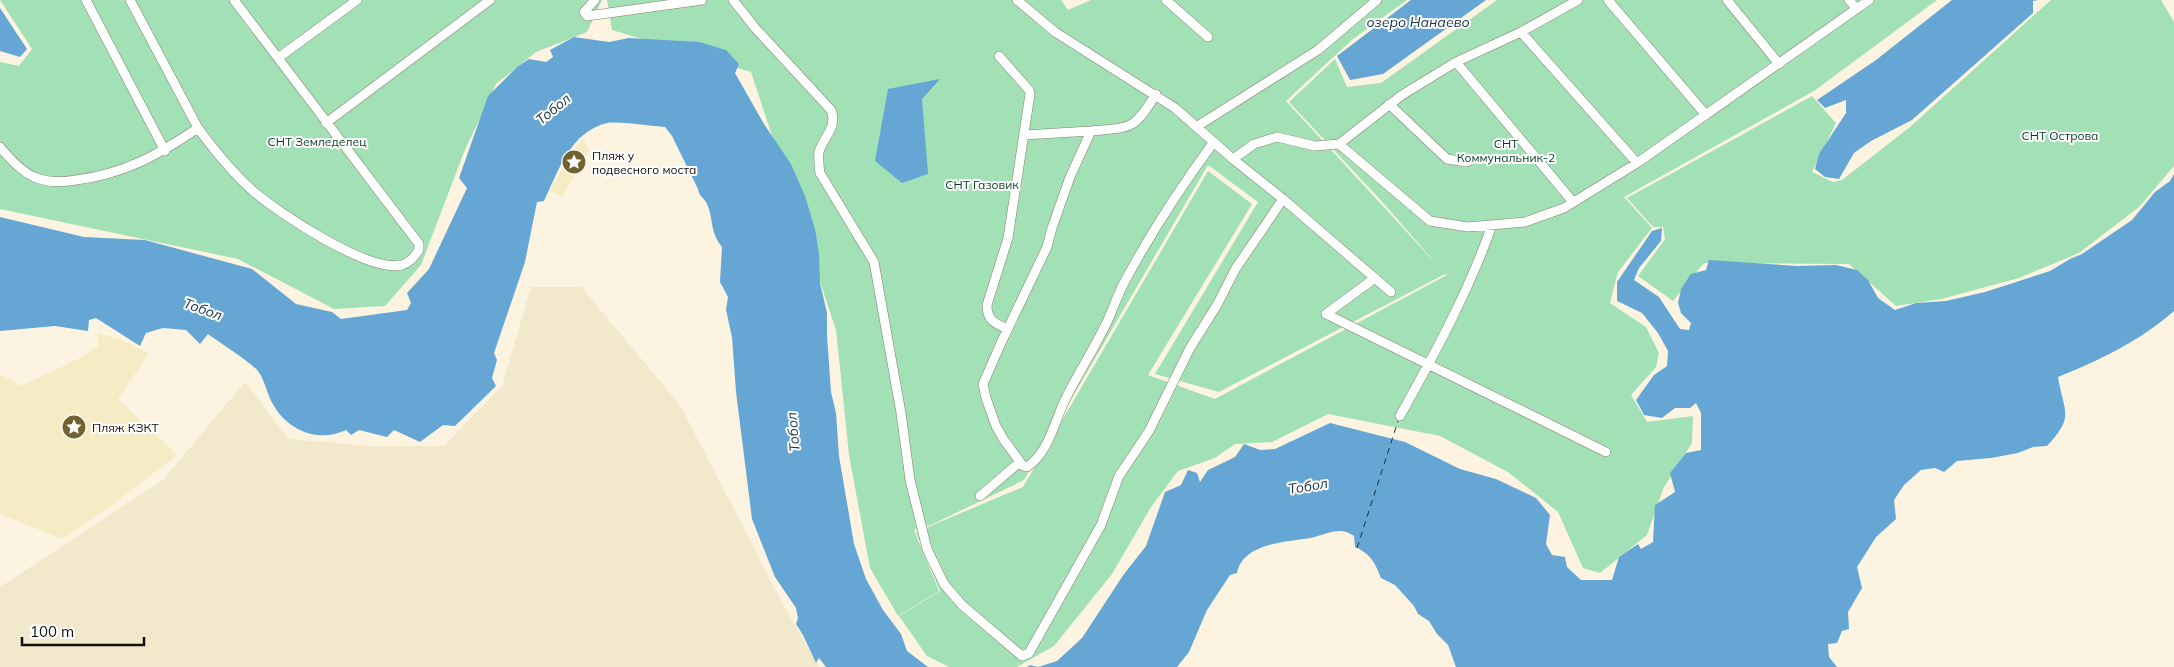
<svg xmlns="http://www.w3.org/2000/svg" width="2174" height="667" font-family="Mulish,sans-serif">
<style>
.built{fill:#f2e8cc}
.green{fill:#a2e0b6}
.sand{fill:#f5ebc5}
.water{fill:#65a6d5}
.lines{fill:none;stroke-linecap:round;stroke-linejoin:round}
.ferry{stroke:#153247;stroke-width:1;stroke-dasharray:6 5;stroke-linecap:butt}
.minor-casing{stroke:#867f6c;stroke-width:10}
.minor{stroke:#fff;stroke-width:9}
.labels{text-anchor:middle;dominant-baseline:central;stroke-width:4;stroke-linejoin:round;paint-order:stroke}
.park-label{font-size:12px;fill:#043d1f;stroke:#fff}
.poi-label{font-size:12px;fill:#120f09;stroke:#fff;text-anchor:start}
.water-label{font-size:14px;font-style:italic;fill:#153247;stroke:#fff}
</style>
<rect width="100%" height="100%" fill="#fcf4e0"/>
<!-- built -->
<path class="built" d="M531 287H581L680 405 784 606 819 667H0V587L164 479 245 382 288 439 371 446H444L502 386Z"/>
<!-- green -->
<path class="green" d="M0 0H602L587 32 536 52 496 84 464 152 421 265 385 306 334 309 238 259 0 209V62L19 66 32 49Z
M607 0H1061L1068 10 1091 0H1407L1353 39 1286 101 1439 267 1386 206 1289 102 1335 59 1347 87 1381 83 1497 0H1937L1814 91 1624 197 1652 228 1618 272 1610 303 1646 327 1659 353 1656 367 1631 395 1647 422 1693 416 1692 443 1664 487 1647 535 1600 573 1583 568 1558 512 1508 472 1440 436 1328 414 1272 442 1235 444 1215 458 1178 471 1151 507 1112 574 1054 646 1017 667H949L927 656 899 616 940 591 916 532 1023 487 1208 171 1252 204 1148 375 1215 399 1447 275 1445 274 1219 392 1155 374 1258 202 1208 165 1024 480 933 524 914 530 939 591 898 616 870 568 849 455 836 330 751 72 612 30Z
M2051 0H2161L2174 22V166L2139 207 2079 253 2019 278 1941 299 1896 306 1849 264 1704 263 1673 301 1638 276 1665 239 1663 227H1653L1627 198 1812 96 1836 123 1812 172 1833 182 1842 180 1910 127Z"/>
<!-- sand -->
<path class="sand" d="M583 139 589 151 562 197 550 191 572 151Z
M98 333 120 339 149 353 118 399 177 455 111 506 62 539 0 514V374L21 386 78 359 98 346Z"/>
<!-- water -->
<path class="water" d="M1411 0H1486L1383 74 1350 80 1337 56Z
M1952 0H2038L2033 1V13L1912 120 1871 141 1854 153 1839 179 1825 177 1815 169 1819 154 1846 113V100L1825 108 1817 100 1876 60Z
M0 8 27 49 20 57 0 51Z
M574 37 609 42 629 38 699 42 726 50 739 64 735 73 764 124 791 164 805 196 815 229 819 253 820 283 827 313V335L831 392 836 413 839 456 854 544 866 579 883 610 901 634 907 651 928 667H826L819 658 816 663 803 635 796 624 798 618 796 608 775 577 752 519 736 392 732 337 726 310 728 297 720 282 722 247C709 231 714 217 706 202 702 196 699 196 698 189L672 136 665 127C651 126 619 121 607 123 570 132 559 170 544 201L537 202 525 262 494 353 497 360 492 378 496 386 455 426 443 425 420 442 394 430 387 437 359 430 351 435 346 430C319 443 289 431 274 406 267 395 265 380 258 371 249 361 220 343 208 334L200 344 186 330 163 328 146 333 140 346 96 318 89 320 88 331 55 326 0 331V217L84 237 145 240 252 269 296 304 332 312 341 319 407 310 411 303 407 293 429 269 467 188 459 178 488 96 517 67 529 59 546 62 553 57 550 50Z
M940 79 922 99 928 174 902 183 875 161 888 89Z
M2174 174V311C2140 341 2100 360 2058 377 2064 413 2075 416 2047 446L2033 447 2018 453 1991 458 1957 461 1944 472 1935 468 1921 470 1904 485 1894 500 1896 519 1876 537 1857 567 1862 588 1848 612 1849 629 1842 631 1837 643 1828 644 1829 657 1837 667H1456L1448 645 1437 634 1429 621 1418 614 1414 606 1395 585 1381 578C1375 563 1371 554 1355 547L1354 536C1339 525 1326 535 1310 538 1286 542 1243 543 1237 573L1230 575 1207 610 1189 652 1177 667H1027L1030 665 1038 667 1057 661 1082 638 1124 574 1146 546 1165 492 1181 485 1188 470 1197 473 1200 482 1208 470 1235 457 1244 444 1260 450 1275 449 1330 423 1405 442 1460 469 1496 479 1536 498 1550 515 1546 544 1552 555 1565 557 1567 567 1581 580H1612L1619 557 1638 544 1641 549 1653 542 1655 505 1675 492 1670 473 1686 453 1701 450V413L1696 403 1690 408H1675L1662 418 1644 415 1636 400 1654 375 1667 366 1668 351 1658 333 1642 313 1617 301V282L1652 231 1662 228 1661 241 1639 268 1634 280 1659 297 1680 329 1689 330 1691 323 1681 313 1678 303 1681 289 1691 274 1706 270 1709 260 1797 266 1836 265 1857 270 1868 280 1878 298 1895 310 1916 303 1946 301 1985 292 2050 271 2070 259 2082 254 2132 220 2155 192 2170 181Z"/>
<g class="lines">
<!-- ferry -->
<path class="ferry" d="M1357 548 1398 421"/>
<defs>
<path id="minor" d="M86 0 165 151
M130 0 198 128C214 150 233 173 253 191 279 213 368 273 402 265 409 263 415 256 419 250V244L234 0
M595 0 584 12 587 16 702 0
M733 0 756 29 831 110C838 128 823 137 819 152 818 159 819 166 820 173L874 262 901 413 910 480 927 549 944 584 962 605 1022 656 1029 653 1101 525 1119 476 1149 431 1190 348 1217 305 1236 268 1283 199
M1017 0 1055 32 1175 108 1233 159 1254 144 1277 137 1315 146 1339 144 1402 95 1456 62 1521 32 1578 0
M1166 0 1208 37
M1608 0 1706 115
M1727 0 1779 64
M1849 0 1857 9
M1521 32 1637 163
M999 56 1029 90 1030 94 1008 238 987 305C987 320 994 323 1007 329
M278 58 357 0
M1456 62 1573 202
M1156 94C1133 131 1132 127 1091 131L1070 177 1052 228 1047 247 1001 343 983 384 986 398 996 426 1004 440 1023 466 1027 467C1048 453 1054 424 1064 402 1077 375 1094 349 1107 322 1113 309 1117 296 1124 283 1150 234 1180 188 1213 143
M1389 104 1447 159 1467 162
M326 123 490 0
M1196 127 1318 50 1377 0
M1024 135 1091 131
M1339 144 1430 221 1468 227 1525 222 1564 208 1637 163 1869 0
M0 147C9 158 21 171 34 177 48 183 62 182 76 180 124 174 158 155 198 128
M1233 159 1283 199 1391 292
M1375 278 1326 314 1606 452
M1400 416C1434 355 1469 291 1492 225
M980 496 1020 462"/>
</defs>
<!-- minor casing -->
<use href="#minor" class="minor-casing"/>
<!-- minor -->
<use href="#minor" class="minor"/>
</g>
<!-- icons -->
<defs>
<symbol id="sight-disc" viewBox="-11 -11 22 22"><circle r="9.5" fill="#716230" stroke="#fff"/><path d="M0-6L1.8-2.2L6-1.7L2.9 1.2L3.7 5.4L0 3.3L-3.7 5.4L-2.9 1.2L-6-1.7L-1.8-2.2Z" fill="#fff"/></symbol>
</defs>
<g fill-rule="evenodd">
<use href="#sight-disc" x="560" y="148" width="28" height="28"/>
<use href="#sight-disc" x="60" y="413" width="28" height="28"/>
</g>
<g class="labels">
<!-- park labels -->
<g class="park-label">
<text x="2060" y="135">СНТ Острова</text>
<text x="317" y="141">СНТ Земледелец</text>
<text x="1506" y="143">СНТ<tspan x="1506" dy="14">Коммунальник-2</tspan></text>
<text x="982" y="184">СНТ Газовик</text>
</g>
<!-- poi labels -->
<g class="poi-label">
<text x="592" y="155">Пляж у<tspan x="592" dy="14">подвесного моста</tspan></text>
<text x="92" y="427">Пляж КЗКТ</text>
</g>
<!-- water labels -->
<g class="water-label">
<text x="1418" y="22">озеро Нанаево</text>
<text transform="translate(553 109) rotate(-39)">Тобол</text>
<text transform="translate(203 309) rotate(20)">Тобол</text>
<text transform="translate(793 432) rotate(-95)">Тобол</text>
<text transform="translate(1308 486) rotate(-9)">Тобол</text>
</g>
</g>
<!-- scale -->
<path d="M22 637v8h122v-8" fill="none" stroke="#120f09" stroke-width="2.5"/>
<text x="30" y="637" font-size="15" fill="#120f09" stroke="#ffffff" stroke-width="4" paint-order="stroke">100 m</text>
</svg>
